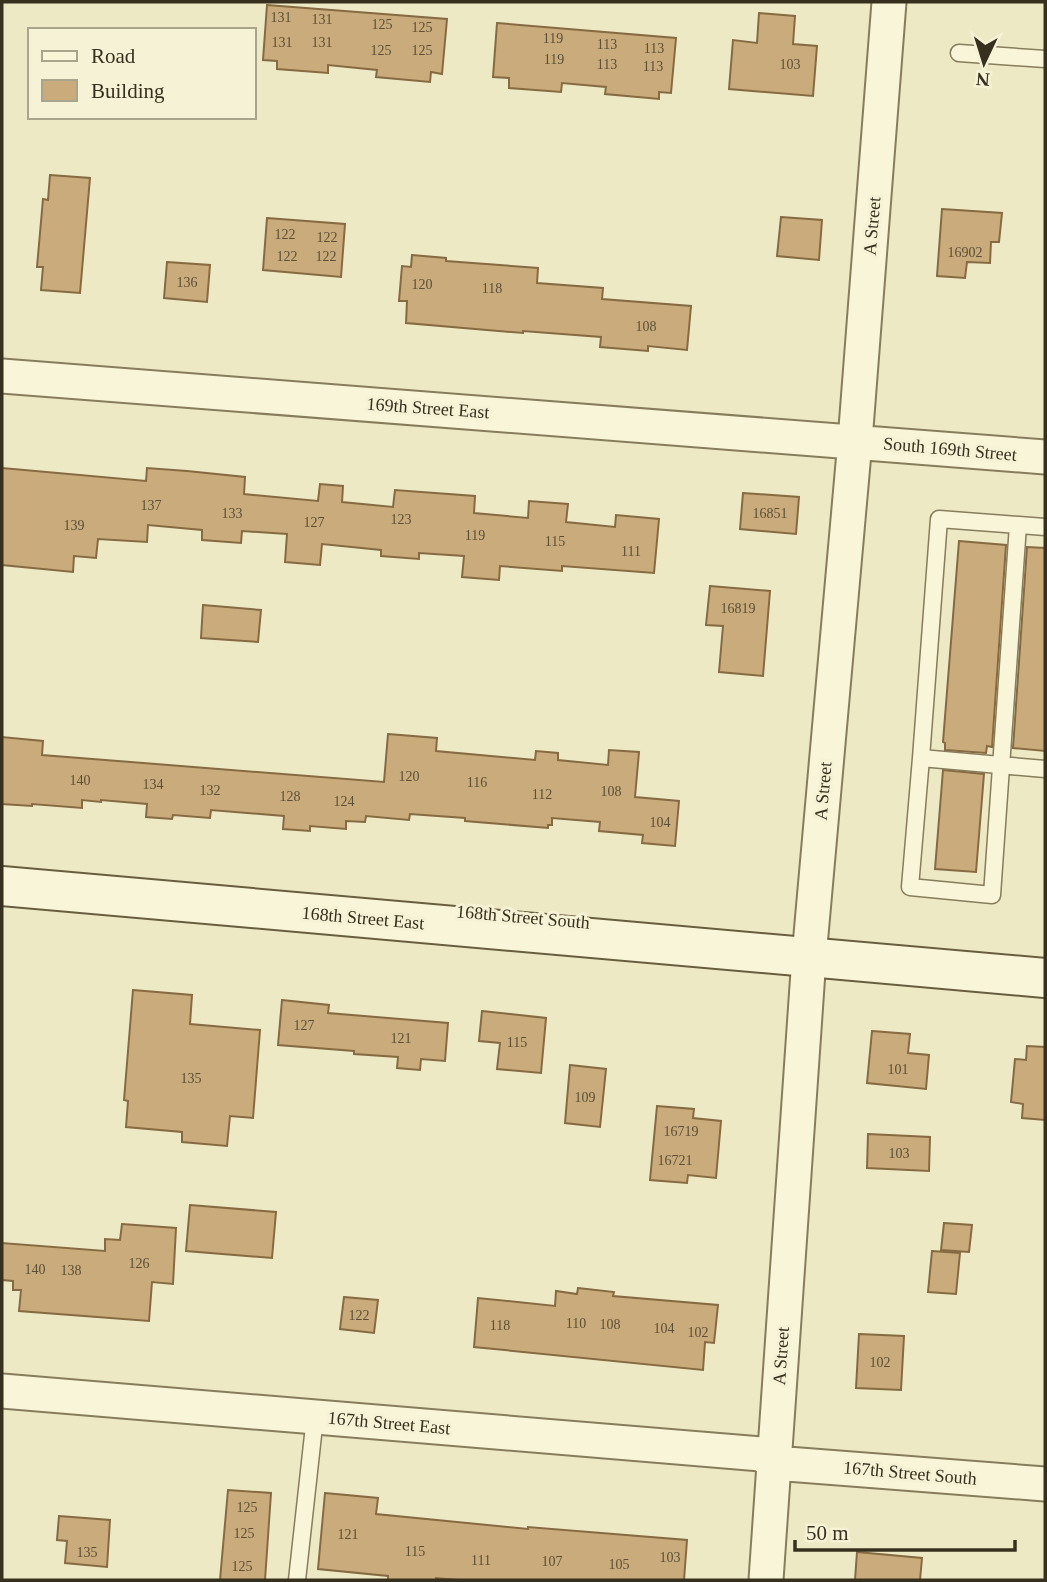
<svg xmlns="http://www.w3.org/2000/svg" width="1047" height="1582" font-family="'Times New Roman',serif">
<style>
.building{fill:#caac7c;stroke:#866a42;stroke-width:2}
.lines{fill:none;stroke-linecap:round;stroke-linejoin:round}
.lane-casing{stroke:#877c5c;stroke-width:19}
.street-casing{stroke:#877c5c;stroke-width:37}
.secondary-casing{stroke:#695d3f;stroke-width:42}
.lane{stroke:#f8f5d8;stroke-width:16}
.street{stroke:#f8f5d8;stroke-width:33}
.secondary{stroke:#f8f5d8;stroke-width:38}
.labels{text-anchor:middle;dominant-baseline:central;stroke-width:6;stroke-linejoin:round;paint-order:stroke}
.number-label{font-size:14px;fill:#5c4f36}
.street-label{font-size:18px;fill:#38301f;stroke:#f5f2d5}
</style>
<rect width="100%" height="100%" fill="#ede9c5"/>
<!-- building -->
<path class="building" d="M267 5 447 19 442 74 431 72 430 82 376 77 377 70 328 65V73L277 69V61L263 60Z
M759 13 795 16 793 44 817 46 813 96 729 89 733 40 757 43Z
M497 23 676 38 671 93 659 92V99L605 94 606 87 562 83 561 92 509 88V78L493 77Z
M50 175 90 178 80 293 41 290 43 267H37L43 199 48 200Z
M942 209 1002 213 999 242H991L990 263 967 262 965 278 937 276Z
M781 217 822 220 819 260 777 256Z
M267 218 345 224 341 277 263 270Z
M412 255 446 258V261L538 268 537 283 603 288 602 299 691 306 687 350 648 346V351L600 347 601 337 523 331V333L406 323 407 301H399L402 266 411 267Z
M167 262 210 265 207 302 164 298Z
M2 468 146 481 147 468 187 471 245 477 244 494 318 501 320 484 343 486 342 502 393 507 395 490 475 496 474 513 528 518 529 501 568 504 566 522 615 527 616 515 659 519 654 573 562 566V571L500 566 499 580 462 577 464 556 419 553V559L381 556V550L322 544 320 565 285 562 287 534 242 531 241 543 202 540V530L148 525 147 542 98 539 96 558 74 556 73 572 2 565Z
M743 493 799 497 796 534 740 529Z
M959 541 1006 545 992 747 987 746 986 753 945 750V743L943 742Z
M1027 547 1045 548V751L1013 748Z
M710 586 770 591 763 676 719 672 723 626 706 625Z
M203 605 261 610 258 642 201 638Z
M388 734 437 738 436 751 535 760 536 751 558 753V760L608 765 609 750 639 752 635 797 679 801 675 846 642 843 643 835 599 831 600 822 552 818V825H548V828L465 821V818L410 814 409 820 366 816 365 822 346 821V829L310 826V831L283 829 284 816 211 810 210 818 173 815 172 819 146 817 147 804 101 800V802L82 800V808L32 804V806L2 804V737L43 741 42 755 384 782Z
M943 770 984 774 976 872 935 869Z
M133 990 192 995 190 1024 260 1030 253 1118 230 1116 227 1146 182 1142V1132L126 1127 128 1101 124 1100Z
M282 1000 329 1005 328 1013 448 1023 445 1061 421 1059 420 1070 397 1068 398 1057 354 1054V1051L278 1045Z
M482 1011 546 1018 541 1073 497 1069 500 1043 479 1041Z
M872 1031 910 1034 908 1053 929 1055 926 1089 867 1083Z
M1027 1046 1045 1047V1120L1022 1118 1023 1104 1011 1102 1015 1059 1026 1060Z
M570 1065 606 1069 600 1127 565 1123Z
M657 1106 694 1109 693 1118 721 1121 716 1178 688 1175 687 1183 650 1180Z
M868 1134 930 1137 929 1171 867 1168Z
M190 1205 276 1212 272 1258 186 1251Z
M944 1223 972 1225 969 1252 941 1250Z
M122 1224 176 1228 173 1284 152 1282 149 1321 19 1311 21 1290H13V1281L2 1280V1243L105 1251V1239L120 1240Z
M932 1251 960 1253 956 1294 928 1292Z
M578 1288 614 1292 613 1296 718 1305 714 1343 705 1342 703 1370 474 1347 478 1298 555 1306 556 1291 577 1294Z
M344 1297 378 1300 374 1333 340 1329Z
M859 1334 904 1336 901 1390 856 1388Z
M228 1490 271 1493 265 1580H220Z
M325 1493 378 1498 376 1514 528 1529V1527L687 1540 684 1580H458L436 1578V1580H388V1576L318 1569Z
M59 1516 110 1520 107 1567 65 1563 67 1541 57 1540Z
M857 1552 922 1558 920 1580H855Z"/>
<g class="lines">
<defs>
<path id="lane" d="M959 53 1045 59
M1045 527 939 519 921 758 1045 769
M921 758 910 887 992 895 1018 525
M297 1580 315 1417"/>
<path id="street" d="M2 376 1045 457
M2 1391 761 1454 774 1463 1045 1484
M766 1580 809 957 855 441 889 2"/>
<path id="secondary" d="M2 886 1045 978"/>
</defs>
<!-- lane casing -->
<use href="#lane" class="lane-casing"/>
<!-- street casing -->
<use href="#street" class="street-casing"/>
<!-- secondary casing -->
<use href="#secondary" class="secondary-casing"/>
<!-- lane -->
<use href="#lane" class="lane"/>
<!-- street -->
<use href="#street" class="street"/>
<!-- secondary -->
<use href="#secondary" class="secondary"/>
</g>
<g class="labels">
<!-- number labels -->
<g class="number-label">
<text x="281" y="17">131</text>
<text x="322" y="19">131</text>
<text x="382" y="24">125</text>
<text x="422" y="27">125</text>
<text x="553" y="38">119</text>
<text x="282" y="42">131</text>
<text x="322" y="42">131</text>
<text x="607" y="44">113</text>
<text x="654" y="48">113</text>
<text x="381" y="50">125</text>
<text x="422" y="50">125</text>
<text x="554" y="59">119</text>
<text x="607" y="64">113</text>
<text x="790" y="64">103</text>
<text x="653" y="66">113</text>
<text x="285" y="234">122</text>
<text x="327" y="237">122</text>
<text x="965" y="252">16902</text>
<text x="287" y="256">122</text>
<text x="326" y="256">122</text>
<text x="187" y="282">136</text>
<text x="422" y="284">120</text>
<text x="492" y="288">118</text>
<text x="646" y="326">108</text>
<text x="151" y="505">137</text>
<text x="232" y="513">133</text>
<text x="770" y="513">16851</text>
<text x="401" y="519">123</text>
<text x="314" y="522">127</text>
<text x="74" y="525">139</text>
<text x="475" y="535">119</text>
<text x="555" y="541">115</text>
<text x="631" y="551">111</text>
<text x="738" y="608">16819</text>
<text x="409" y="776">120</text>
<text x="80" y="780">140</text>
<text x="477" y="782">116</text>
<text x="153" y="784">134</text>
<text x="210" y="790">132</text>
<text x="611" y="791">108</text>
<text x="542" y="794">112</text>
<text x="290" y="796">128</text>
<text x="344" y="801">124</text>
<text x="660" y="822">104</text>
<text x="304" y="1025">127</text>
<text x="401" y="1038">121</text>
<text x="517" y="1042">115</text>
<text x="898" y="1069">101</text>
<text x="191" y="1078">135</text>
<text x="585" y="1097">109</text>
<text x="681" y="1131">16719</text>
<text x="899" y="1153">103</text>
<text x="675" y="1160">16721</text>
<text x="139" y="1263">126</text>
<text x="35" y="1269">140</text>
<text x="71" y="1270">138</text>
<text x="359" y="1315">122</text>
<text x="576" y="1323">110</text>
<text x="610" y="1324">108</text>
<text x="500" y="1325">118</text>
<text x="664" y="1328">104</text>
<text x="698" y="1332">102</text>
<text x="880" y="1362">102</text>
<text x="247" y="1507">125</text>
<text x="244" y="1533">125</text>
<text x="348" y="1534">121</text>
<text x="415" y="1551">115</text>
<text x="87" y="1552">135</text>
<text x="670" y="1557">103</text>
<text x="481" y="1560">111</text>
<text x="552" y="1561">107</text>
<text x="619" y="1564">105</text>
<text x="242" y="1566">125</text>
</g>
<!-- street labels -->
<g class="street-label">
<text transform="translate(872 226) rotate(-85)">A Street</text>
<text transform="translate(428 408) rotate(4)">169th Street East</text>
<text transform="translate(950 449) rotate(5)">South 169th Street</text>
<text transform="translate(823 791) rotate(-85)">A Street</text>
<text transform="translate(523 917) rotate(5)">168th Street South</text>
<text transform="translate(363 918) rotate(5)">168th Street East</text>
<text transform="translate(781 1356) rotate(-86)">A Street</text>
<text transform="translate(389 1423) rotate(5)">167th Street East</text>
<text transform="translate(910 1473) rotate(5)">167th Street South</text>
</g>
</g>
<!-- border -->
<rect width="1047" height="1582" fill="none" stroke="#38301f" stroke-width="7"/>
<!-- legend -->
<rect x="28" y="28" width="228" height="91" fill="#f5f2d5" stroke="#a9a48c" stroke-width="2"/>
<rect x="42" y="51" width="35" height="10" fill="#f8f5d8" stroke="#a9a48c" stroke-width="2"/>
<text x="91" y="63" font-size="21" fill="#38301f">Road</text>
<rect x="42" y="80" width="35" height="21" fill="#caac7c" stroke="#a9a48c" stroke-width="2"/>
<text x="91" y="98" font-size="21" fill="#38301f">Building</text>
<!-- north arrow -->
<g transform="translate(984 63) rotate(184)" stroke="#f5f2d5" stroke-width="5" paint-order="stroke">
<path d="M0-5L12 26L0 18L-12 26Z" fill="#38301f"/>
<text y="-10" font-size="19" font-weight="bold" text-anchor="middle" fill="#38301f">N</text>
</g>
<!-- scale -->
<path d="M795 1540v10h220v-10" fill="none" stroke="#38301f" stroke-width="3.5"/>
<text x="806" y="1540" font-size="21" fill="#38301f" stroke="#f5f2d5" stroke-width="5" paint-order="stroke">50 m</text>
</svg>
